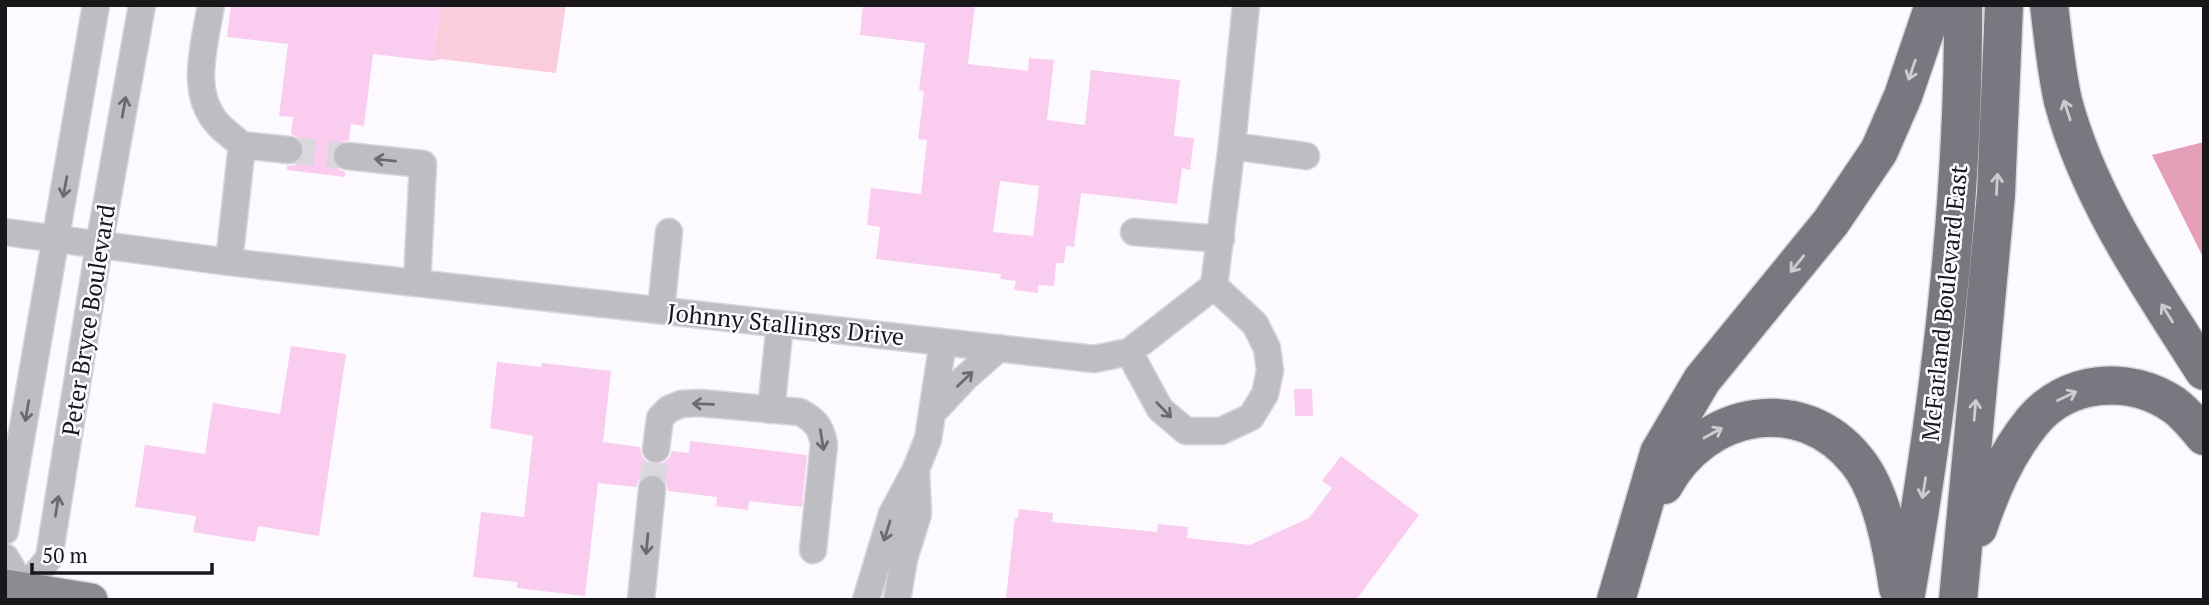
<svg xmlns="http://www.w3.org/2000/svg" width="2209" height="605" font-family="'PT Serif',serif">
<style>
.green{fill:#fbccdc}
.forest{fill:#e39fb7}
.building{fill:#f9ccf0;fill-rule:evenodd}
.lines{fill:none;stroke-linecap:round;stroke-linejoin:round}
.minor-tunnel{stroke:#dad8dc;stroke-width:26;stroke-dasharray:26 13;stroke-linecap:butt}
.minor-casing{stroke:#d8d6da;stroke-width:29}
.major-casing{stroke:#d8d6da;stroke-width:36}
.highway-casing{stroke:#d8d6da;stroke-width:41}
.minor{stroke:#bebec2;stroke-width:26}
.major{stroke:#8b8b92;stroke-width:33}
.highway{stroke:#787880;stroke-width:38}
.oneway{stroke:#ceccd2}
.oneway2{stroke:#6c6a6e}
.labels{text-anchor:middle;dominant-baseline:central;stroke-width:5;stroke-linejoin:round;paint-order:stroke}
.street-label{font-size:24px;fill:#19171a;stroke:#fcfafe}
</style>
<rect width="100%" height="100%" fill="#fcfafe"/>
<!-- green -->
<path class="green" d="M440 5H566L556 73 441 59 433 61Z"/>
<!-- forest -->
<path class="forest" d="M2204 142V259L2152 155Z"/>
<!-- building -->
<path class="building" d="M231 5H440L433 61 373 54 364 126 351 124 349 140 340 142 335 146 332 154 333 163 338 169 345 172V177L287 170V166L295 165 301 160 305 151 303 143 299 138 291 134 293 117 279 116 288 44 227 37Z
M863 5H975L968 64 1028 71 1029 58 1054 60 1047 120 1085 125 1091 70 1180 80 1174 136 1194 138 1190 170 1182 168 1177 204 1081 193 1074 247 1066 246 1064 263H1056L1054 286 1038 285V293L1014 290 1016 281 1000 279 1001 274 876 259 880 227 867 225 871 188 921 194 927 140 918 139 924 91 919 90 925 43 860 35ZM1000 181 1039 186 1033 236 993 232Z
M291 346 346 354 319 536 258 526 255 542 193 532 196 516 135 507 145 445 205 454 213 403 280 414Z
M497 362 541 367 542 363 611 371 603 442 640 447 642 456 646 461 653 464 663 463 669 458 672 451 689 453 690 441 807 455 802 507 749 501 748 510 716 506 717 497 668 491 666 482 662 477 654 473 645 475 639 480 636 487 598 483 585 596 517 588V582L473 577 481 512 524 517 533 436 490 428Z
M1294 389H1312L1313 416H1295Z
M1341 456 1419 515 1356 600H1027L1006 598 1015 518H1018L1019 509 1053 513 1052 522 1157 532 1158 524 1188 527 1187 538 1250 545 1309 518 1332 488 1322 481Z"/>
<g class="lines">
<!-- minor-tunnel -->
<path class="minor-tunnel" d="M289 150 347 156
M652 489 656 449"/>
<defs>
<path id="minor" d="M211 5C205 43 189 91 217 123 224 131 234 138 242 145L229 262
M242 145 289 150
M1232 146 1306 156
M347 156 423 164 417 282
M5 232 229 262 1094 359 1129 352 1214 286 1232 144 1246 5
M1134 232 1221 239
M661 310 669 232
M1129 352 1160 409 1186 431H1221L1251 417 1265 394 1270 371 1267 348 1255 324 1214 286
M771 410 780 324
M933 412 965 378 999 348
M656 449 660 418 669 409 681 404 700 403 800 412C815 420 821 427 824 444L813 550
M5 531 96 5
M5 557 24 589
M24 589 49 558 99 246 142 5
M641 600 652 489
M866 600 892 514 916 469 928 439 943 342
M897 600 904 559 918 514 916 471"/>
<path id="major" d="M5 586 91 600"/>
<path id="highway" d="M2049 5C2053 37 2056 70 2063 101 2089 199 2150 286 2204 371
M1664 485C1704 411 1801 391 1857 461 1882 492 1892 548 1898 588
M1978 528C1991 490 2006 454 2032 422 2066 380 2129 374 2174 405 2185 413 2195 425 2204 436
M1616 600 1659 453 1702 380 1831 222 1879 151 1903 96 1934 5
M1905 600C1939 404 1964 205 1963 5
M1958 600 1996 194 2004 5"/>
</defs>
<!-- minor casing -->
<use href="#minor" class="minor-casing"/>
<!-- major casing -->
<use href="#major" class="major-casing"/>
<!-- highway casing -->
<use href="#highway" class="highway-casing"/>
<!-- minor -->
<use href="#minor" class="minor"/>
<!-- major -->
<use href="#major" class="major"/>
<!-- highway -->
<use href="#highway" class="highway"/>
</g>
<!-- one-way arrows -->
<defs><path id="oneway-shaft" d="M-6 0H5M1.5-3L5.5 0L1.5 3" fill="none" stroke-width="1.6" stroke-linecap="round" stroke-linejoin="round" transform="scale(1.75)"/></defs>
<g class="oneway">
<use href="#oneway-shaft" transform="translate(1912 70) rotate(109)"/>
<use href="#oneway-shaft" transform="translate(2067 110) rotate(-108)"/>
<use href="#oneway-shaft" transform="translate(1997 184) rotate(-87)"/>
<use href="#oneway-shaft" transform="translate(1797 264) rotate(129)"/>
<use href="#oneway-shaft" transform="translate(2167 313) rotate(-122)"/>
<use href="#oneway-shaft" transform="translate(2067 396) rotate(-26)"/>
<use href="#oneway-shaft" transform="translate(1975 410) rotate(-85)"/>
<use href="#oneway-shaft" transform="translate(1713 433) rotate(-29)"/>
<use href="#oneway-shaft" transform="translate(1924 488) rotate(99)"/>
</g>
<g class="oneway2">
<use href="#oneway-shaft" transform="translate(124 107) rotate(-80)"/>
<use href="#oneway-shaft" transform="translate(385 160) rotate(-174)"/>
<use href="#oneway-shaft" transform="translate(65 187) rotate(100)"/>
<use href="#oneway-shaft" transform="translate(965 379) rotate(-44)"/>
<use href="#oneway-shaft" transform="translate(703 404) rotate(-178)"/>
<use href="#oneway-shaft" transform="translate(1164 410) rotate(46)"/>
<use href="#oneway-shaft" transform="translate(27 411) rotate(100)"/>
<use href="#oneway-shaft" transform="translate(822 440) rotate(81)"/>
<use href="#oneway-shaft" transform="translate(57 506) rotate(-81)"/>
<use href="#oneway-shaft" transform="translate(887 531) rotate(107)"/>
<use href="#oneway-shaft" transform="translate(647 544) rotate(95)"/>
</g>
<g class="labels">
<!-- street labels -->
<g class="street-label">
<text transform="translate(1944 303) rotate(-84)">McFarland Boulevard East</text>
<text transform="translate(88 320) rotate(-81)">Peter Bryce Boulevard</text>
<text transform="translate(786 324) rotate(6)">Johnny Stallings Drive</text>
</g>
</g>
<!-- border -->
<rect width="2209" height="605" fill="none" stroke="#19171a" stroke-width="14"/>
<!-- scale -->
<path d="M32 563v10h180v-10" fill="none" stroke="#19171a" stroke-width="3.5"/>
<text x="42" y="563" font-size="21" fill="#19171a" stroke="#fcfafe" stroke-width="5" paint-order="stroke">50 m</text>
</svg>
